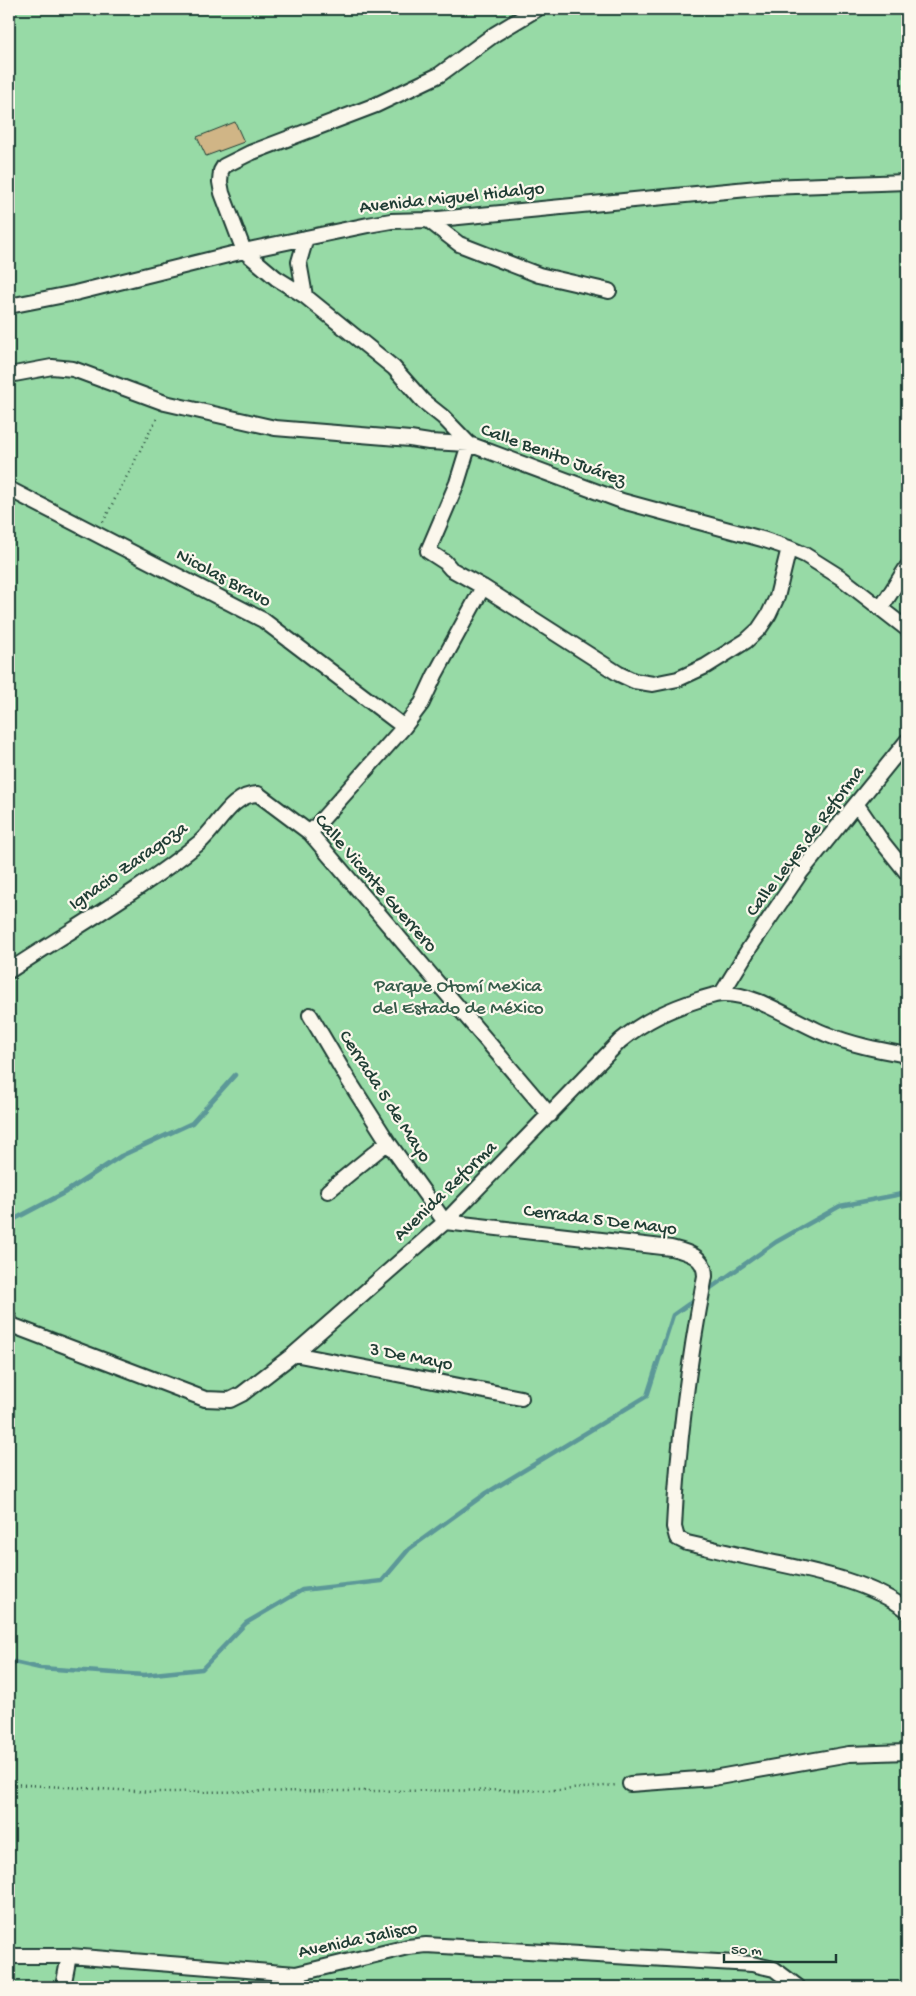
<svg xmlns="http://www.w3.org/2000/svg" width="916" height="1996" font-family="'Gochi Hand',sans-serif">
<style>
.green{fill:#97daa6;stroke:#5b8c6d}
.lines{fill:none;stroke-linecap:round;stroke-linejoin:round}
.stream{stroke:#5b9898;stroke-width:4.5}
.building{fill:#d0b586;stroke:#1f3d34}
.minor-casing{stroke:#1f3d34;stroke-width:18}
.path{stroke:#1f3d34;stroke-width:2.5;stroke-dasharray:1 4;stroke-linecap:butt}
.minor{stroke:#fbf7ec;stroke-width:14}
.labels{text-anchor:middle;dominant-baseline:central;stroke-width:4.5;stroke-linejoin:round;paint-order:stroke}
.street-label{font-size:19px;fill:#1f3d34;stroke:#fbf7ec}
.park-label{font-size:19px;fill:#375c4b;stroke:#fbf7ec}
</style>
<rect width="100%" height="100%" fill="#fbf7ec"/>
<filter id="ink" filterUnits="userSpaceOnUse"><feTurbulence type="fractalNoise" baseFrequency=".02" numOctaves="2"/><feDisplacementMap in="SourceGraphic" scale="10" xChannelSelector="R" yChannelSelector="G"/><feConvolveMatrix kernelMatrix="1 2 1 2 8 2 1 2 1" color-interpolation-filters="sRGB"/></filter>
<g filter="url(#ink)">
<!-- green -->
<path class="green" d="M9 9H907V1987H9Z"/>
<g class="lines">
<!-- stream -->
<path class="stream" d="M9 1222 64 1193 121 1156 192 1123 235 1075
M705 1292 776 1242 840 1206 907 1193
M9 1661 40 1668 144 1675 202 1669 246 1623 302 1590 382 1581 409 1549 485 1494 647 1396 673 1315 697 1298"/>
</g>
<!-- building -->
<path class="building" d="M235 122 244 142 206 156 197 137Z"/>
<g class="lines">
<defs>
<path id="minor" d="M428 220 459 244 539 275 609 291
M305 296 299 262 306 238
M9 306 75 293 244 251 368 225 391 221 428 220 768 187 907 182
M9 375 52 367 73 369 165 403 275 428 410 439 429 442 469 444 622 501 762 539 789 548 805 555 840 577 907 629
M469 444 443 417 423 401 394 368 305 296 276 278 244 251 222 193 220 182 221 171 224 166 250 153 376 105 439 75 495 34 537 9
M469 444 457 483 428 551 445 562 451 569 483 587 619 674 634 681 653 684 678 679 706 666 746 641 759 629 769 614 777 597 789 548
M9 489 263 620 404 727
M881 608 907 567
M857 805 883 843 907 873
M310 833 404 727 422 703 435 675 483 587
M9 971C72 929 140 891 199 843 218 827 231 794 258 794L310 833 550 1115
M722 993 750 947 801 872 907 741
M310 1015 349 1081 388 1142 445 1222 671 1248C687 1252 705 1256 705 1276 689 1359 678 1442 674 1527L677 1538 687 1543C713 1549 740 1556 766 1561 812 1571 869 1581 907 1610
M328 1191 388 1142
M9 1319 11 1325 205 1399 230 1400 242 1394 294 1354 445 1222 620 1041C645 1020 670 1009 701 999 708 997 716 994 723 994 756 993 795 1022 826 1034 852 1045 880 1050 907 1055
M294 1354 521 1398
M630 1784 713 1778 849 1754 907 1752
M9 1956H69L296 1974 408 1947 426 1945 752 1964 774 1969 798 1987
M63 1987 69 1956"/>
</defs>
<!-- minor casing -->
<use href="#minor" class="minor-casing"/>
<!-- path -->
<path class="path" d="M103 522 158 416
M9 1784 155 1792 561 1790 616 1785"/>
<!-- minor -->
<use href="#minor" class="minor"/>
</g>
</g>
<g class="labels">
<!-- street labels -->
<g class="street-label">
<text transform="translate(452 199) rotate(-6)">Avenida Miguel Hidalgo</text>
<text transform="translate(553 456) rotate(20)">Calle Benito Juárez</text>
<text transform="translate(223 579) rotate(28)">Nicolas Bravo</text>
<text transform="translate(806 842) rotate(-53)">Calle Leyes de Reforma</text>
<text transform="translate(129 867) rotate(-35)">Ignacio Zaragoza</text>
<text transform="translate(375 884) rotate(49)">Calle Vicente Guerrero</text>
<text transform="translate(384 1097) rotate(57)">Cerrada 5 de Mayo</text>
<text transform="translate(446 1192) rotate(-44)">Avenida Reforma</text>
<text transform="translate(600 1221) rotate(7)">Cerrada 5 De Mayo</text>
<text transform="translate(411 1358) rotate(11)">3 De Mayo</text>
<text transform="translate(358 1941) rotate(-12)">Avenida Jalisco</text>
</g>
<!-- park labels -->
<g class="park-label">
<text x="458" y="987">Parque Otomí Mexica<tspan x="458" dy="22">del Estado de México</tspan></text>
</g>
</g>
<!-- margin -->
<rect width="916" height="1996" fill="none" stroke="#fbf7ec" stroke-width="30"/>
<rect x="15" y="15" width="886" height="1966" fill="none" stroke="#1f3d34" stroke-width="2" filter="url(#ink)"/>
<!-- scale -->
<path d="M724 1954v8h112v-8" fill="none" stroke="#1f3d34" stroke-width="2.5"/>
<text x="731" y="1954" font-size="15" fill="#1f3d34" stroke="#fbf7ec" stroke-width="4" paint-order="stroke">50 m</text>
</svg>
